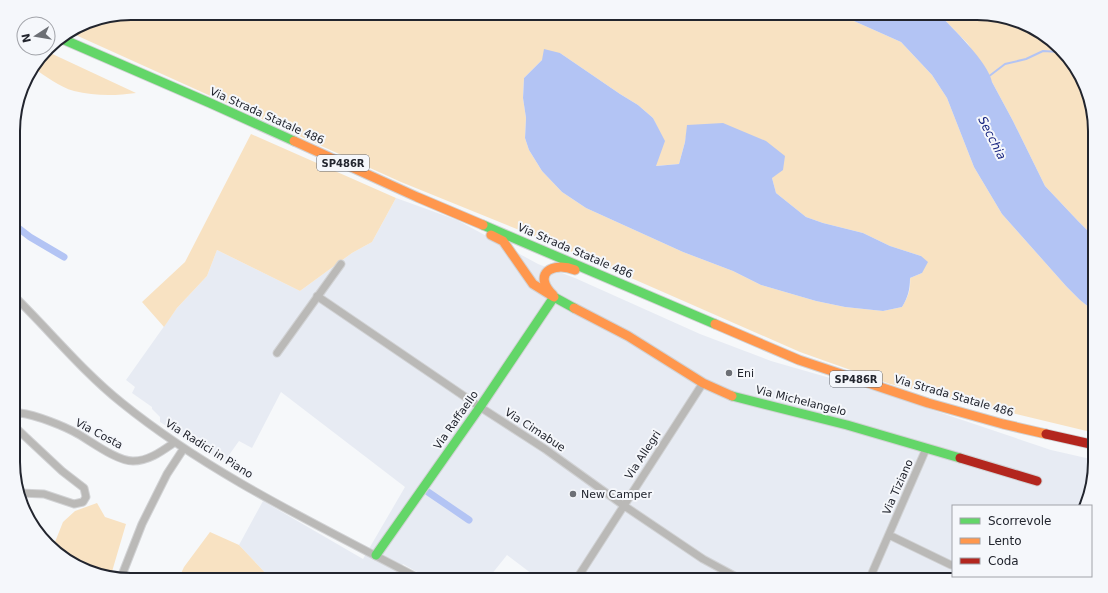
<svg xmlns="http://www.w3.org/2000/svg" width="1108" height="593" font-family="'DejaVu Sans',sans-serif">
<style>
.built{fill:#e7ebf3}
.green{fill:#f8e2c2;fill-rule:evenodd}
.water{fill:#b3c4f4}
.lines{fill:none;stroke-linecap:round;stroke-linejoin:round}
.stream{stroke:#b3c4f4;stroke-width:2}
.canal{stroke:#b3c4f4;stroke-width:7}
.street-casing{stroke:#d1d2d4;stroke-width:9}
.fast-casing{stroke:#d1d2d4;stroke-width:11}
.slow-casing{stroke:#d1d2d4;stroke-width:11}
.jam-casing{stroke:#d1d2d4;stroke-width:11}
.street{stroke:#bab9b7;stroke-width:7}
.fast{stroke:#63d668;stroke-width:9}
.slow{stroke:#ff974d;stroke-width:9}
.jam{stroke:#b3261e;stroke-width:9}
.poi-dot{fill:#6c6f75;stroke:#f5f7fb;stroke-width:1.5}
.labels{text-anchor:middle;dominant-baseline:central;stroke-width:4;stroke-linejoin:round;paint-order:stroke}
.shield{fill:#f5f7fb;stroke:#61646c;stroke-width:1}
.shield-label{font-size:10px;font-weight:bold;fill:#22252e}
.street-label{font-size:11px;fill:#22252e;stroke:#f5f7fb}
.poi-label{font-size:11px;fill:#22252e;stroke:#f5f7fb;text-anchor:start}
.water-label{font-size:12px;font-style:italic;fill:#14217e;stroke:#f5f7fb}
.rim{fill:none;stroke:#22252e;stroke-width:2}
</style>
<rect width="100%" height="100%" fill="#f6f8fa"/>
<!-- built -->
<path class="built" d="M396 198 457 220 538 264 575 278 700 334 771 361 882 393 1051 450 1095 460 1085 506H953V576H996L985 580H540L507 555 487 580H431L403 564 393 580H272L239 545 263 501 363 559 405 487 281 392 252 448 239 441 224 462 160 422V417L152 409V407L132 393 135 387 126 380 177 308 207 276 217 250 300 291 352 253 372 242Z"/>
<!-- green -->
<path class="green" d="M131 13H836L901 42 932 75 947 98 974 167 1002 214 1066 286 1080 300 1095 312V433L890 384 800 352 549 242 401 182 69 32 86 22ZM560 53 620 94 638 105 653 118 664 141 655 166 679 164 685 142 688 125 772 178 776 193 806 217 823 223 863 233 890 246 921 256 922 273 910 278C911 290 908 297 902 307L883 311 845 307 816 301 761 285 733 271 683 252 586 208 562 192 542 171 529 150 525 138 526 118 523 98 524 78 542 60Z
M938 13H977L1030 25 1075 65 1094 115V237L1078 221 1045 186 1013 121 992 82 968 44Z
M46 51 136 93C115 96 94 96 74 91 59 87 46 76 33 68Z
M251 134 396 198 372 242 352 253 300 291 217 250 207 276 177 308 164 327 142 302 185 262Z
M97 503 105 517 126 524 111 575 78 568 53 547 63 522 75 511Z
M210 532 239 545 272 580H178L184 567Z"/>
<!-- water -->
<path class="water" d="M836 13H938C953 29 988 62 992 82L1013 121 1045 186 1078 221 1094 237 1095 312 1080 300 1066 286 1002 214 974 167 947 98 932 75 901 42Z
M544 49 560 53 620 94 638 105 653 118 665 141 656 166 679 164 685 142 687 125 723 123 766 141 785 156 783 170 772 178 776 193 806 217 823 223 863 233 890 246 921 256 928 262 922 273 910 278C910 290 908 297 902 307L883 311 845 307 816 301 761 285 733 271 683 252 586 208 562 192 542 171 529 150 525 138 526 118 523 98 524 78 542 60Z"/>
<g class="lines">
<!-- stream -->
<path class="stream" d="M988 77 1005 64 1026 59 1043 51 1060 52"/>
<!-- canal -->
<path class="canal" d="M13 224 30 237 64 257
M428 492 469 520"/>
<defs>
<path id="street" d="M14 296C50 331 82 371 122 403 211 475 320 526 422 580
M317 296 480 407 545 449 623 505 703 559 742 580
M277 353 341 264
M14 420 15 417 20 413C36 415 64 426 78 434 92 442 117 461 133 461 149 461 162 451 175 442
M14 422 16 428 62 471 84 488 86 497 83 502 74 504 44 494 20 493
M889 535 951 565
M123 578 122 575 142 524 167 474 184 448
M576 580 703 383
M869 580 926 449"/>
<path id="fast" d="M60 38 210 103 294 141
M483 225 715 324
M732 396 847 425 960 458
M376 555 480 407 554 297 574 308"/>
<path id="slow" d="M294 141 417 197 483 225
M491 235 503 241 533 284 554 297
M553 295C532 274 552 261 575 270
M574 308 628 336 703 383 732 396
M715 324 799 360 928 403 1003 424 1046 434"/>
<path id="jam" d="M1046 434 1095 445
M960 458 1037 481"/>
</defs>
<!-- street casing -->
<use href="#street" class="street-casing"/>
<!-- fast casing -->
<use href="#fast" class="fast-casing"/>
<!-- slow casing -->
<use href="#slow" class="slow-casing"/>
<!-- jam casing -->
<use href="#jam" class="jam-casing"/>
<!-- street -->
<use href="#street" class="street"/>
<!-- fast -->
<use href="#fast" class="fast"/>
<!-- slow -->
<use href="#slow" class="slow"/>
<!-- jam -->
<use href="#jam" class="jam"/>
</g>
<!-- markers -->
<g class="poi-dot">
<circle cx="729" cy="373" r="4"/>
<circle cx="573" cy="494" r="4"/>
</g>
<g class="labels">
<!-- shield labels -->
<g class="shield">
<rect x="317" y="155" width="52" height="16" rx="3"/>
<rect x="830" y="371" width="52" height="16" rx="3"/>
</g>
<g class="shield-label">
<text x="343" y="163">SP486R</text>
<text x="856" y="379">SP486R</text>
</g>
<!-- street labels -->
<g class="street-label">
<text transform="translate(267 116) rotate(24)">Via Strada Statale 486</text>
<text transform="translate(575 251) rotate(23)">Via Strada Statale 486</text>
<text transform="translate(954 396) rotate(16)">Via Strada Statale 486</text>
<text transform="translate(801 401) rotate(14)">Via Michelangelo</text>
<text transform="translate(456 420) rotate(-55)">Via Raffaello</text>
<text transform="translate(535 430) rotate(33)">Via Cimabue</text>
<text transform="translate(99 434) rotate(28)">Via Costa</text>
<text transform="translate(209 449) rotate(32)">Via Radici in Piano</text>
<text transform="translate(643 455) rotate(-57)">Via Allegri</text>
<text transform="translate(898 487) rotate(-66)">Via Tiziano</text>
</g>
<!-- poi labels -->
<g class="poi-label">
<text x="737" y="373">Eni</text>
<text x="581" y="494">New Camper</text>
</g>
<!-- water labels -->
<g class="water-label">
<text transform="translate(992 138) rotate(63)">Secchia</text>
</g>
</g>
<!-- crop -->
<path d="M0 0H1108V593H0ZM131 20H977A111 111 0 0 1 1088 131V462A111 111 0 0 1 977 573H131A111 111 0 0 1 20 462V131A111 111 0 0 1 131 20Z" fill="#f5f7fb" fill-rule="evenodd"/>
<path class="rim" d="M131 20H977A111 111 0 0 1 1088 131V462A111 111 0 0 1 977 573H131A111 111 0 0 1 20 462V131A111 111 0 0 1 131 20Z"/>
<!-- legend -->
<rect x="952" y="505" width="140" height="72" fill="#f5f7fb" stroke="#a1a3a9"/>
<rect x="960" y="518" width="20" height="6" fill="#63d668" stroke="#a1a3a9"/>
<text x="988" y="525" font-size="12" fill="#22252e">Scorrevole</text>
<rect x="960" y="538" width="20" height="6" fill="#ff974d" stroke="#a1a3a9"/>
<text x="988" y="545" font-size="12" fill="#22252e">Lento</text>
<rect x="960" y="558" width="20" height="6" fill="#b3261e" stroke="#a1a3a9"/>
<text x="988" y="565" font-size="12" fill="#22252e">Coda</text>
<!-- north arrow -->
<g transform="translate(36 36) rotate(258)"><circle r="19" fill="#f5f7fb" stroke="#a1a3a9"/>
<path d="M0-3L7 15L0 10L-7 15Z" fill="#6c6f75"/>
<text y="-6" font-size="11" font-weight="bold" text-anchor="middle" fill="#22252e">N</text>
</g>
</svg>
